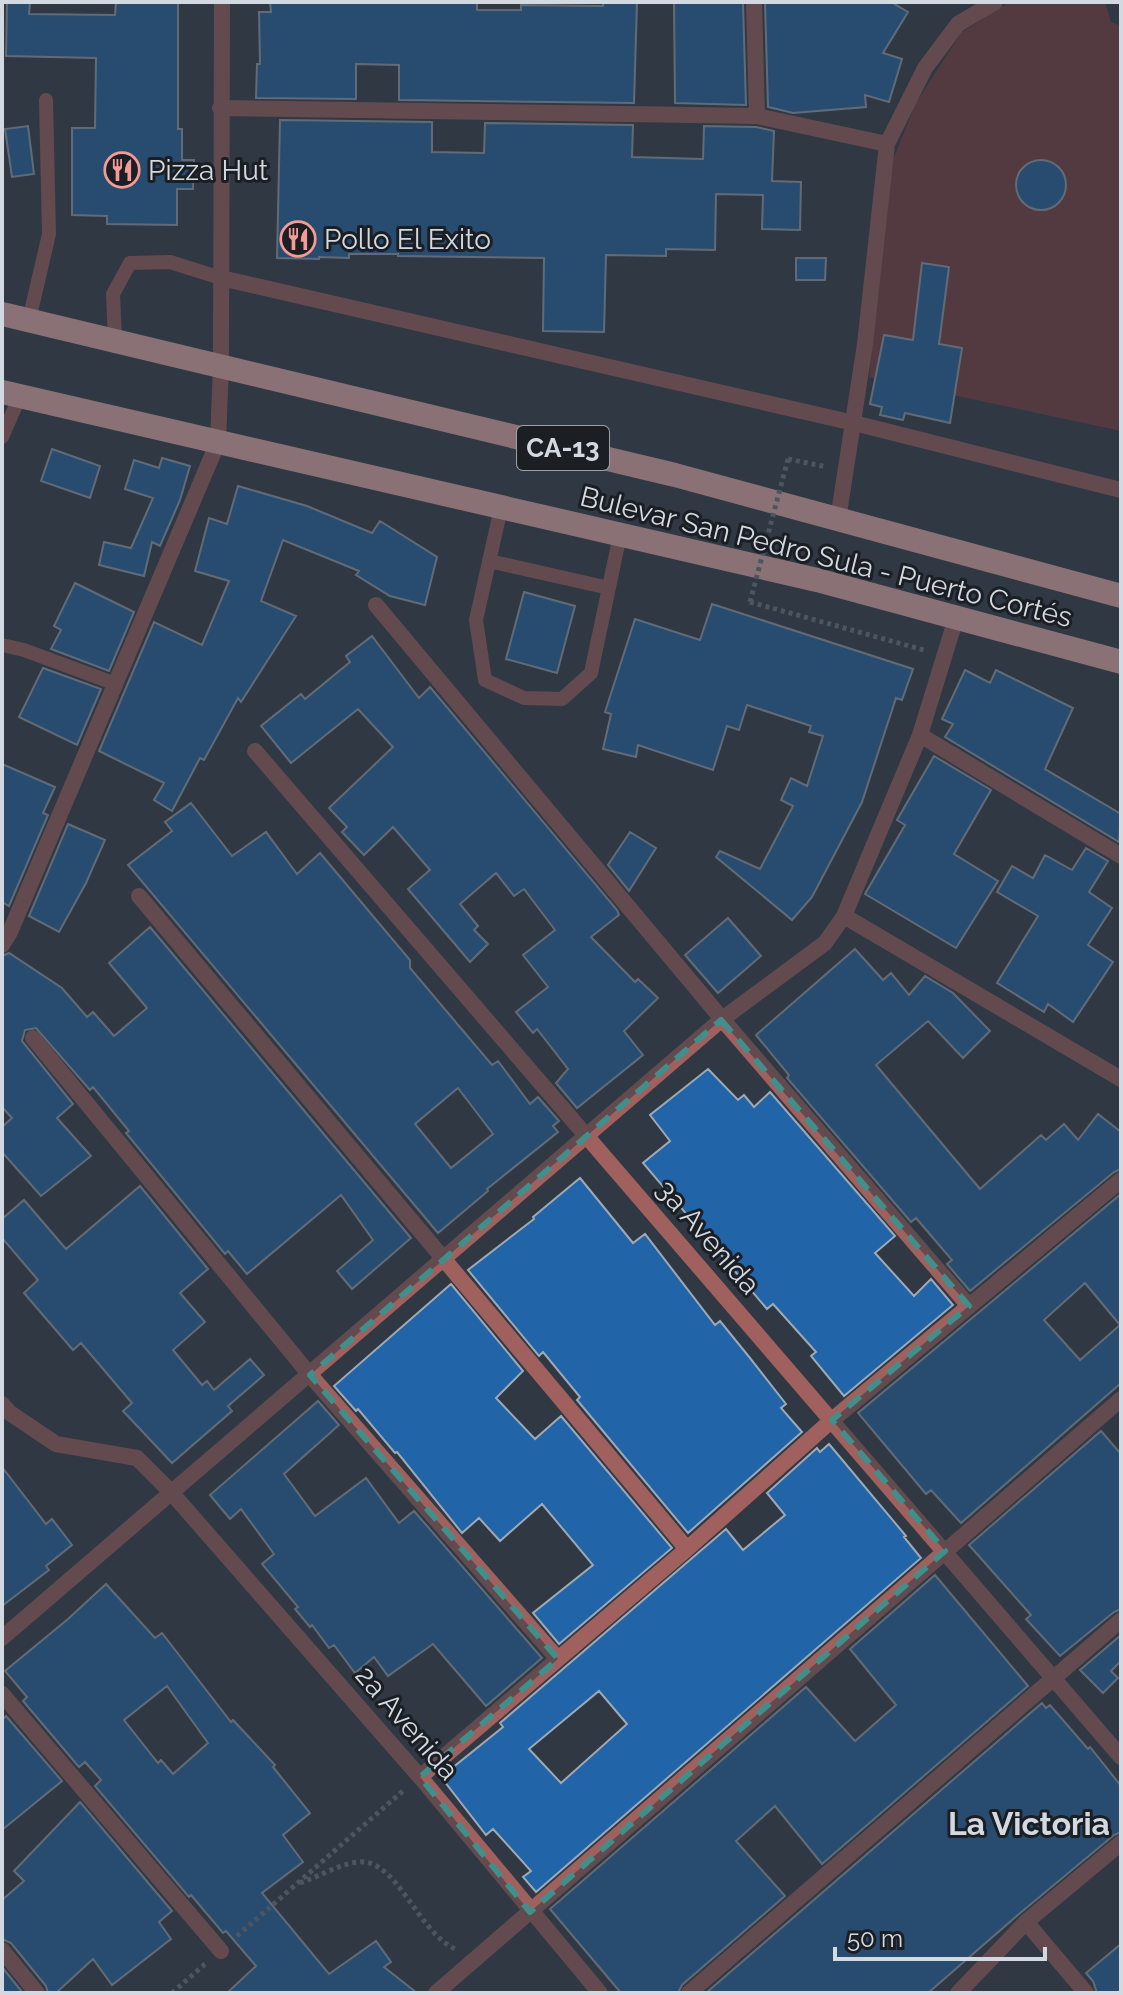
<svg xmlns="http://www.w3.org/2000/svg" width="1123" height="1995" font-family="Raleway,sans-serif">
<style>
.green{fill:#7c3d3c}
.building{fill:#2164a7;stroke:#9ea9b6;stroke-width:2;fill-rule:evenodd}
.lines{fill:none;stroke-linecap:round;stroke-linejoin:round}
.path{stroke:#727983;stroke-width:5;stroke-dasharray:4 4;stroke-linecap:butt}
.lane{stroke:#a0615e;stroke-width:14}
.street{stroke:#a0615e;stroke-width:16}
.highway{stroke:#f6b7b3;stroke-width:24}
.path-bridge{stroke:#727983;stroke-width:5;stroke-dasharray:4 4;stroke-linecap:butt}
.marked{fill:none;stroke:#408f8a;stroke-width:6;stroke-dasharray:16 10;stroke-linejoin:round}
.labels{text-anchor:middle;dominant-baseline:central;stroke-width:6;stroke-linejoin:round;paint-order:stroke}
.shield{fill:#1b1f24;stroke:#9ca1a8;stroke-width:2}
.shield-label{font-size:26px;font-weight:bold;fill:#d3d9e0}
.poi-label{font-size:28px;fill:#d3d9e0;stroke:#1b1f24;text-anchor:start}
.street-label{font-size:28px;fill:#d3d9e0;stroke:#1b1f24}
.quarter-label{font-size:32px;font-weight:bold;fill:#d3d9e0;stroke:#1b1f24}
</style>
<rect width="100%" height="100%" fill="#2f3843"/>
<!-- green -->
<path class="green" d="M1009 2H1105L1111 22 1121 26V431L869 377 892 162 916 103 961 33Z"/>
<!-- building -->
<path class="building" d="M7 2H30L29 14 115 15 116 2H178V129H182V160H194L193 189H177V225L107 224V216L72 215V128H95L96 58 6 56Z
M270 2H477V10H521V5L603 6V2H637L634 103 399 100V65L356 64V99L256 98 257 64H260L259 12H271Z
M674 2H743L746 105 675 103Z
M765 2H891L908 12 883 53 902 59 889 102 865 95 866 107 793 113 768 107Z
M280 120 432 122V152L484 153 485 123 633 125 632 157 703 159 704 126 756 127 774 131 772 181 801 182 800 230 762 229 763 195 716 194 715 250 666 249V256L606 255 604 332 543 331 544 258 398 256V254H349V258L319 257V259L277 258Z
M28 126 34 174 12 177 5 129Z
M1016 185a25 25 0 1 1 50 0a25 25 0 1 1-50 0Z
M796 258H826L825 280H796Z
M922 263 949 267 939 344 962 348 950 423 905 413 903 420 880 415 882 407 870 404 884 335 913 340Z
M52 449 100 466 90 498 41 481Z
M162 458 190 466 180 500 160 546 152 542 144 576 99 565 104 542 131 548 153 498 125 489 134 460 159 468Z
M238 486 307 506 372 533 380 521 437 557 425 605 390 596 356 575 359 571 283 540 261 601 296 616 241 702 238 698 204 760 200 758 172 811 154 800 164 783 99 751 154 622 202 645 229 581 195 571 209 518 227 524Z
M75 583 134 612 109 671 51 649 61 630 54 626Z
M524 592 575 606 557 673 506 659Z
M712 604 913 669 902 700 896 698 862 802 812 897 792 920 716 857 720 851 760 869 793 806 781 800 791 778 807 786 823 736 809 732 811 726 747 705 739 730 727 726 713 770 638 745 636 757 603 749 611 714 605 712 635 619 700 640Z
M372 636 419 698 430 687 617 910 619 915 591 937 635 982 638 979 658 998 624 1031 643 1055 577 1108 556 1083 568 1069 537 1029 533 1033 516 1012 548 987 523 955 555 930 524 889 514 896 496 873 460 904 478 926 474 930 488 944 470 962 408 889 430 870 393 827 364 855 342 832 347 827 329 808 393 747 358 709 291 763 261 726 301 694 305 699 350 662 346 656Z
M43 668 101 689 77 745 19 717Z
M965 670 990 683 996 670 1073 708 1045 769 1121 814 1119 842 945 737 953 724 942 719Z
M934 756 991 790 954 854 998 881 956 948 865 894 905 825 897 820Z
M2 764 55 787 43 813 48 815 9 906 2 902Z
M191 803 232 856 266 832 297 874 320 853 410 960V968L492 1065 498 1061 530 1104 538 1097 559 1121 553 1126 558 1132 487 1189 488 1191 438 1233 128 865 172 831 165 822ZM458 1088 493 1134 451 1168 415 1124Z
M68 824 105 840 86 883 59 932 29 916Z
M630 832 656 848 629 891 608 865Z
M1086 848 1108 861 1089 892 1112 908 1088 945 1113 962 1073 1022 1048 1004 1044 1012 997 983 1038 916 997 892 1012 866 1033 878 1045 855 1072 870Z
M728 918 761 956 718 993 685 955Z
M150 927 411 1238 352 1289 337 1271 373 1240 341 1195 247 1274 228 1251 225 1254 126 1133 129 1131 93 1087 90 1090 36 1028 25 1030 22 1041 73 1104 57 1118 91 1156 41 1196 2 1152V1127L12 1118 2 1107V956L9 953 62 988 87 1017 93 1012 114 1036 147 1008 109 963Z
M855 949 883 980 891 973 909 995 925 976 953 993 990 1031 963 1058 928 1021 876 1065 980 1189 1041 1135 1046 1140 1064 1124 1078 1140 1098 1114 1121 1132V1169L1114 1172 970 1291 947 1264 952 1260 916 1218 911 1222 787 1078 789 1075 756 1035Z
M708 1069 738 1100 744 1095 754 1107 770 1092 895 1236 875 1253 914 1296 931 1279 953 1305 844 1396 811 1356 816 1352 773 1304 767 1309 643 1163 670 1141 650 1115Z
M580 1178 633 1243 645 1234 715 1325 720 1321 750 1358 786 1404 781 1408 802 1432 688 1533 577 1400 580 1397 543 1352 539 1356 468 1270 534 1219 533 1217Z
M140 1186 208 1269 180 1293 205 1322 173 1350 202 1385 207 1381 214 1390 250 1359 264 1375 228 1406 232 1411 172 1463 123 1411 132 1403 81 1343 73 1350 24 1293 38 1280 2 1238V1219L24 1200 66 1249Z
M1121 1194V1383L961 1523 931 1490 926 1494 858 1413ZM1085 1283 1120 1325 1080 1360 1044 1320Z
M451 1284 523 1371 496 1398 535 1439 561 1416 672 1548 559 1644 533 1613 593 1565 542 1504 500 1541 479 1518 462 1533 397 1452 395 1453 358 1409 356 1411 334 1386Z
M318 1401 339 1425 284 1474 315 1516 366 1478 399 1523 414 1511 542 1658 486 1706 433 1644 388 1676 374 1657 355 1673 334 1645 329 1648 312 1625 310 1627 295 1609 298 1607 262 1564 274 1554 241 1509 230 1519 210 1495Z
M1101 1431 1121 1454V1609L1114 1612 1060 1656 1026 1619 1031 1615 969 1545Z
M829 1444 906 1536 904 1537 921 1558 536 1892 523 1877 531 1871 493 1829 486 1835 441 1777 503 1727 500 1723 726 1529 743 1550 785 1515 767 1493 817 1448 820 1452ZM599 1691 627 1724 561 1783 529 1749Z
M2 1467 46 1524 52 1519 72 1545 46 1566 49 1570 2 1606Z
M935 1575 1028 1686 822 1864 775 1806 736 1841 785 1896 682 1985 678 1993H621L550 1909 806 1687 855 1741 896 1705 850 1649Z
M106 1584 155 1638 162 1633 231 1722 233 1720 275 1765 273 1767 310 1813 283 1835 303 1862 262 1893 329 1974 376 1941 391 1962 384 1967 417 1993H227L256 1966 226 1931 223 1933 191 1895 189 1897 95 1786 101 1780 85 1762 79 1767 23 1701 27 1697 5 1671 68 1619ZM167 1686 208 1743 173 1774 161 1760 158 1763 124 1720Z
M1121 1635V1661L1111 1671 1118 1678 1103 1693 1080 1670Z
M1042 1703 1046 1708 1050 1705 1088 1749 1090 1747 1121 1786V1832L1114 1835 1019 1914 928 1993H706Z
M6 1716 62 1781 2 1830V1720Z
M80 1802 172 1911 159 1922 171 1939 112 1985 93 1959 56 1993H48L46 1986 11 1943 2 1939V1900L24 1881 14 1871Z
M1121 1944V1993H1097L1093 1981 1086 1973Z
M2 1967 23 1993H2Z"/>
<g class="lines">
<!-- path -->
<path class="path" d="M788 459 827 467
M750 602 924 650
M300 1883C318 1877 339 1864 358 1862 397 1858 416 1930 455 1949
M237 1936 404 1790
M172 1993 205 1964"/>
<!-- lane -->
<path class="lane" d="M29 320 49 234 46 100
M115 340 113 294 130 263 170 262 221 278
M2 437 20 396
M501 508 476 620 485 680 524 698 562 699 591 673 620 535
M489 561 609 588
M2 645 24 650 116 684"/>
<!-- street -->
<path class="street" d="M754 2 757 116
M220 108 757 116 887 144
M221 278 854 423 1121 490
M838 520 865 344 887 144 925 68 958 24 995 2
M376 605 722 1019 969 1306
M920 735 1121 856
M255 751 1121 1757
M139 896 687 1549
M844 916 1121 1079
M2 945 10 932 218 442 221 365 222 2
M33 1038 310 1375 558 1659
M2 1404 10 1413 56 1444 137 1458 170 1491 420 1777 600 1993
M2 1638 721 1020 825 943 844 916 920 735 956 618
M2 1694 221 1951
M420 1777 687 1549 832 1420 1121 1180
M1026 1922 1086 1993
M2 1950 37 1993
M436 1993 1121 1399
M689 1993 1121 1620
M958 1993 1026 1922 1121 1843"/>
<!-- highway -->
<path class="highway" d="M2 314 675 475 1121 596
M2 392 817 580 1121 662"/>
<!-- path-bridge -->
<path class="path-bridge" d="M750 602 788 459"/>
</g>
<!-- marked area -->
<path d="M0 0H1123V1995H0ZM721 1020 969 1306 832 1420 945 1551 530 1912 420 1777 558 1659 310 1375Z" fill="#2f3843" fill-opacity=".55" fill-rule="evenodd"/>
<path class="marked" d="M721 1020 969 1306 832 1420 945 1551 530 1912 420 1777 558 1659 310 1375Z"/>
<!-- icons -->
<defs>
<symbol id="restaurant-ring" viewBox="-11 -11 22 22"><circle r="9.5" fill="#1b1f24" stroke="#f59b97" stroke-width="1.5"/><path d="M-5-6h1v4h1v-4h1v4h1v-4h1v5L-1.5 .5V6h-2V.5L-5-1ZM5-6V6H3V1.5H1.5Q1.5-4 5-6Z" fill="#f59b97"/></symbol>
</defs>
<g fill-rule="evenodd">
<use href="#restaurant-ring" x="102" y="150" width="40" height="40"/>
<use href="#restaurant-ring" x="278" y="219" width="40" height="40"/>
</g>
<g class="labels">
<!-- shield labels -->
<rect class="shield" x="517" y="426" width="92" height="44" rx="6"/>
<g class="shield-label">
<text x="563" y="448">CA-13</text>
</g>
<!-- poi labels -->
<g class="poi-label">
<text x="148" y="170">Pizza Hut</text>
<text x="324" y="239">Pollo El Exito</text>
</g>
<!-- street labels -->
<g class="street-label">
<text transform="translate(826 557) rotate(14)">Bulevar San Pedro Sula - Puerto Cortés</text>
<text transform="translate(708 1237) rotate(49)">3a Avenida</text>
<text transform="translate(407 1723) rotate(49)">2a Avenida</text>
</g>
<!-- quarter labels -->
<g class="quarter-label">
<text x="1029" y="1823">La Victoria</text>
</g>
</g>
<!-- border -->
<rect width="1123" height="1995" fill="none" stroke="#d3d9e0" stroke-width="8"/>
<!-- scale -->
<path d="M835 1947v12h210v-12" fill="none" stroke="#d3d9e0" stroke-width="4"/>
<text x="847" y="1947" font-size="24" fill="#d3d9e0" stroke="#1b1f24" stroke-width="6" paint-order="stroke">50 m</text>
</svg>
